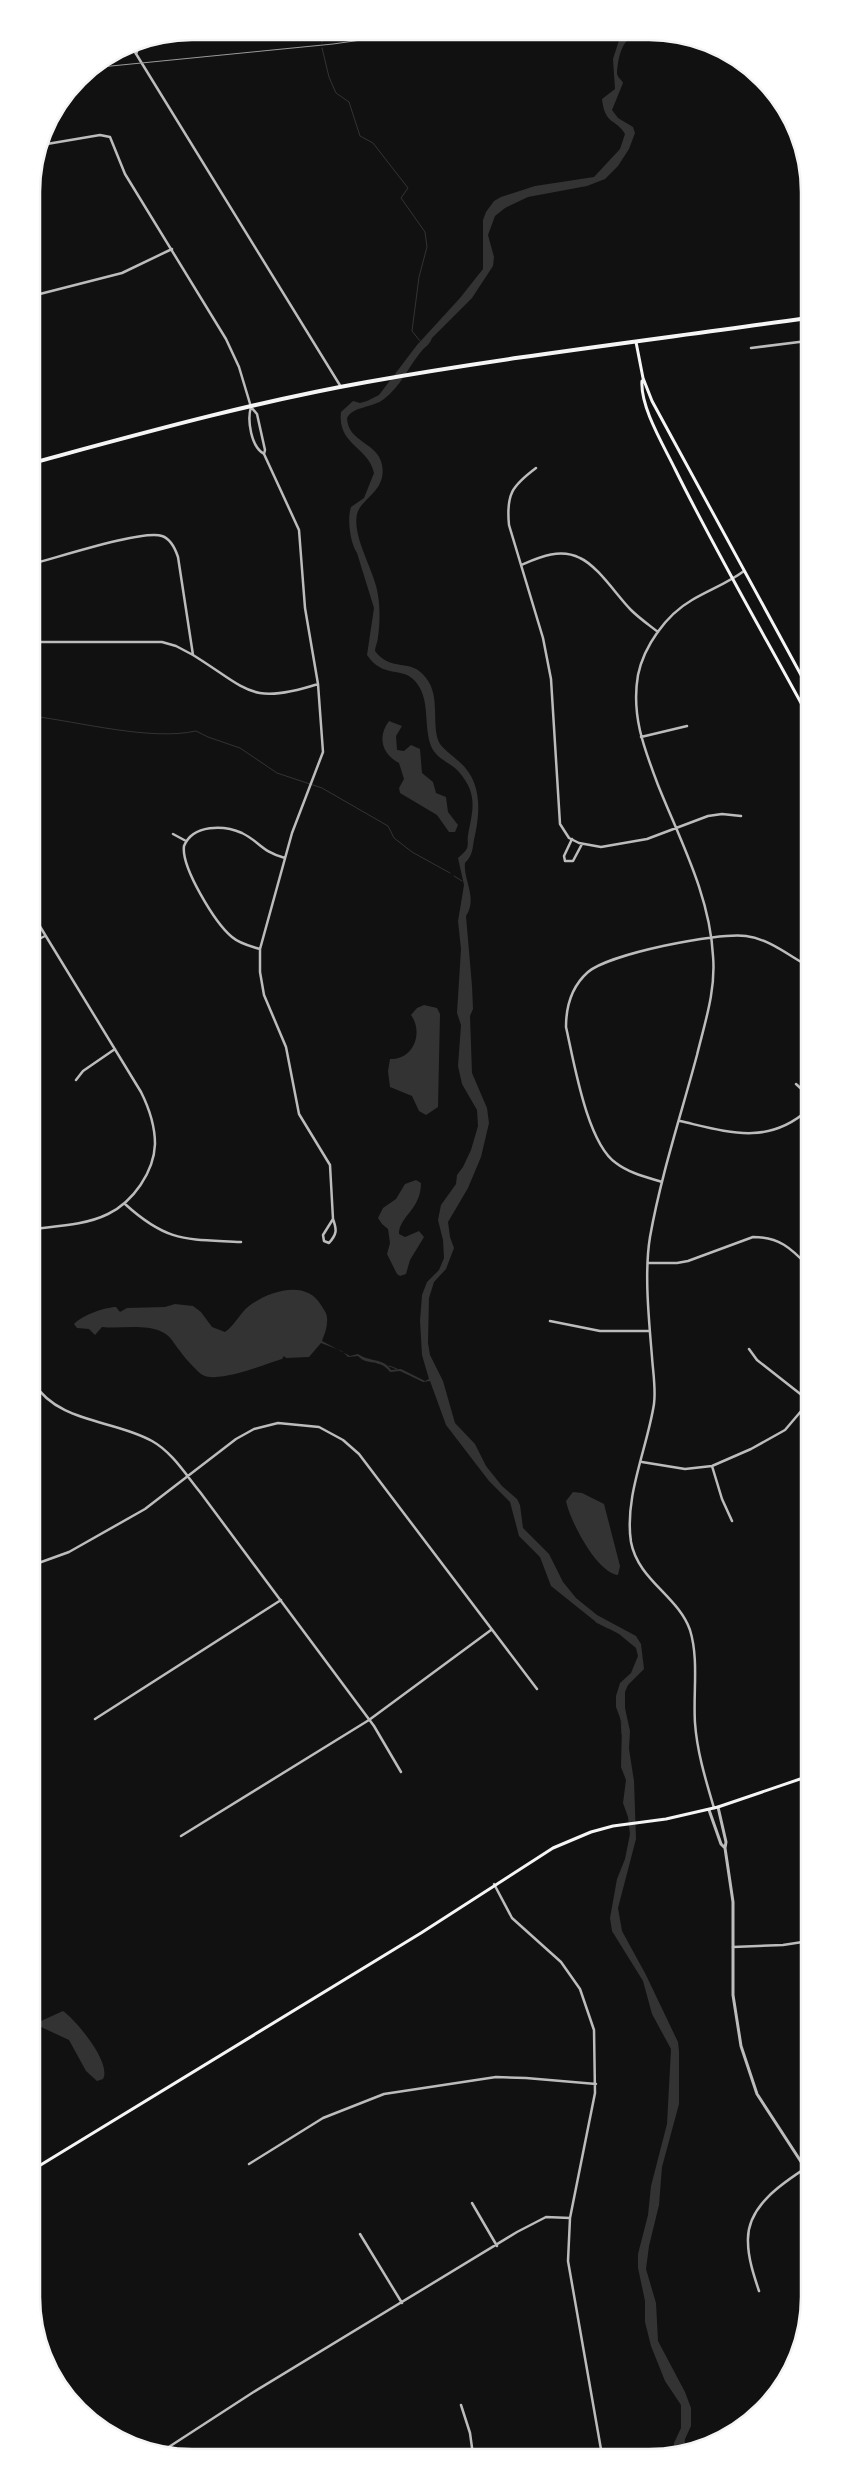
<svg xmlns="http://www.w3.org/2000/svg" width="841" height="2489" font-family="Roboto,sans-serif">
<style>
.water{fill:#333}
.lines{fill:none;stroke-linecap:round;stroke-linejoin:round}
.stream{stroke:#333;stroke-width:1}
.minor{stroke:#bcbcbc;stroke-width:2.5}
.tertiary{stroke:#bcbcbc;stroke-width:3}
.secondary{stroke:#f5f5f5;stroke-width:3}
.primary{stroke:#f5f5f5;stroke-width:4}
.rail{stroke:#9a9a9a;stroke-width:1}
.rim{fill:none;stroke:#f5f5f5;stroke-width:2.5}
</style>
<rect width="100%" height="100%" fill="#111"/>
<!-- water -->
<path class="water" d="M621 34H637C621 39 618 59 617 73 617 77 622 80 623 83L612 110 618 118 633 127 635 133 629 149 618 166 605 179 587 186 528 197 505 208 495 216 488 235 494 257 493 266 472 298 432 338C429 346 425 346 420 353 408 368 400 387 384 399 373 408 353 406 347 418 348 443 378 442 382 465 387 491 361 498 357 514 352 538 375 571 378 595 380 608 380 623 378 637 378 642 375 646 375 651 391 673 411 657 426 678 440 695 432 721 438 740 440 747 451 754 456 759 481 778 481 807 475 835 472 847 474 854 465 863 463 880 478 898 466 916L472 986 473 1009 470 1016 472 1073 487 1108 489 1123 481 1157 468 1188 448 1222 450 1237 454 1248 446 1269 434 1282 429 1298 428 1343 430 1355 443 1381 455 1423 475 1444 486 1466 502 1486 517 1499 520 1505 523 1528 549 1554 563 1582 576 1598 597 1615 636 1636 641 1644 644 1669 628 1685 625 1692V1708L630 1731 629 1749 634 1781 636 1839 618 1908 622 1931 646 1975 678 2042 679 2051V2104L662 2167 659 2205 649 2246 646 2269 656 2303 658 2341 685 2392 691 2408V2426L685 2439 684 2453 674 2455V2443L681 2428V2405L665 2381 651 2346 645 2322V2301L638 2268V2254L648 2215 651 2186 667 2124 671 2049 652 2014 643 1981 612 1931 610 1918 617 1879 625 1859 630 1834 628 1817 623 1803 626 1780 621 1767 622 1723 616 1707V1696L620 1683 631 1673 638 1656 636 1648 619 1634 596 1622 551 1586 540 1557 519 1536 510 1502 489 1481 446 1425 430 1381 423 1382 400 1371 390 1372C379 1357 368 1367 358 1356L348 1357 342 1351 321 1343 309 1357 286 1358 284 1356 282 1359C265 1364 216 1385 201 1374 197 1371 183 1356 180 1351 173 1343 171 1335 160 1331 143 1324 120 1329 102 1327L95 1335 89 1329 77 1328 74 1324C81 1316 105 1307 116 1307L120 1312 127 1308 165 1307 175 1304 193 1306 201 1312 212 1327 225 1332C235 1325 240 1313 249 1306 269 1291 306 1279 321 1305 325 1311 328 1315 327 1322 327 1329 324 1335 322 1341L350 1356 358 1354C369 1362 384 1358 391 1370L401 1369 425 1381 429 1379 422 1355 420 1321 422 1295 427 1282 439 1270 444 1258 443 1240 438 1220 441 1205 456 1184 457 1175 463 1167 471 1150 478 1126 477 1110 462 1084 458 1066 461 1025 457 1013 461 949 458 921 464 885 458 858C461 855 464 853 466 850 469 846 467 840 468 835 473 809 478 794 459 772 450 762 436 759 431 746 423 724 431 699 415 681 402 666 383 679 367 655L374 608 357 553C350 542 347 519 351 507L364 498 374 473C369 447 337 445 341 412L353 401 360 403 367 401 379 395 417 345 460 298 483 269V220L486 212 494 201 501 197 535 186 594 177 620 149 625 134C616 118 605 126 602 99L615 89 613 59Z
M389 721 402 726 396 736 397 750 404 751 411 745 420 749 422 773 433 782 436 793 446 797 448 812 458 825 455 832H449L437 815 400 793 399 788 404 779 399 763C382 754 377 737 389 721Z
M424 1005 437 1008 440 1014 438 1107 426 1115 419 1111 412 1096 390 1087 388 1071 390 1059C413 1060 424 1033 411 1015L417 1008Z
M416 1180 421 1183C421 1210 399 1216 399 1234L405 1237 419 1231 424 1237 410 1260 406 1274 400 1276 397 1274 387 1254 390 1243 388 1229 382 1224 378 1218 383 1208 396 1199 405 1184Z
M573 1492 582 1493 604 1504 620 1566 618 1575C597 1573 570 1521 566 1501Z
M63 2011C76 2020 112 2063 103 2079L97 2081 86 2071 69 2040 41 2027V2021Z"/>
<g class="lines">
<!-- stream -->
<path class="stream" d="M314 32 321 35 322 42
M322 48 329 77 336 93 349 102 360 136 373 143 408 188 401 198 425 232 427 247 419 277 412 331 420 341
M32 716C80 722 151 741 196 731L208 737 240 748 277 773 322 788 388 826 394 838 412 852 450 873
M454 876 462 881
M377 1363 385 1365
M389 1366 397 1369
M596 1622 608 1628
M621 1718 622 1734"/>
<!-- minor -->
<path class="minor" d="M130 44 341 387
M136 54 141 41
M41 145 100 135 110 137 125 174 226 339 239 367 251 407 257 414 265 450 264 454C251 447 247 420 251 407
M32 296 122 273 172 249
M751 348 807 341
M264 454 299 530 305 608 318 684 323 752 292 833 260 949V972L264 995 286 1047 299 1114 330 1165 333 1219 323 1235 324 1241 329 1243C337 1234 337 1230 333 1219
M536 468C512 486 506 494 509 525L543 638 551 679 560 824 569 838 579 843 601 847 647 839 708 816 722 814 741 816
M804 522H807
M32 564C56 558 144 529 162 536 171 539 175 548 178 557L193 655 176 646 162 642H32
M521 565C540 557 560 548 580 558 598 566 617 596 631 610 639 618 649 625 658 632
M193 655C248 689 250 706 318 684
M641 737 687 726
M173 834 186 841
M572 839 564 856 565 861H573L582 844
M33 915 141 1092C149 1108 155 1125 155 1144 154 1172 133 1202 108 1214 86 1225 57 1226 33 1229
M33 942 45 936
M260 949C250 946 240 944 232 937 215 923 181 867 184 846 193 824 224 825 242 833 260 842 262 852 285 858
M801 962 808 950
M76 1080 83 1071 115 1049
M796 1084 808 1095
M680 1121C728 1132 767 1146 808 1110
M662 1182C646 1177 629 1173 616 1163 587 1143 574 1062 566 1027 566 1006 571 987 588 972 609 954 717 932 746 936 769 939 788 955 808 966
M125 1204C168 1243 186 1239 241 1242
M649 1263H677L688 1261 753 1237C779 1237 791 1248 808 1266
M550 1321 600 1331H650
M749 1349 757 1360 808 1400
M33 1382C59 1424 113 1419 152 1441 172 1452 186 1475 200 1492L374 1726 401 1772
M642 1462 685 1469 712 1466 751 1449 785 1430 808 1403
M712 1466 722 1499 732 1521
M33 1565 69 1552 145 1509 236 1439 254 1429 278 1423 319 1427 343 1440 359 1454 537 1689
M95 1719 281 1600
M714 1808C706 1781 697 1752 695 1723 693 1693 699 1659 690 1630 678 1596 638 1580 631 1542 624 1497 647 1449 654 1404 656 1389 653 1372 652 1357 649 1320 644 1273 650 1237 661 1175 681 1115 697 1055 705 1022 716 990 713 956 710 896 680 840 658 785 644 748 631 715 638 675 644 646 666 615 692 600 709 590 728 583 744 571
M181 1836 369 1720 491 1630
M494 1884 512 1918 561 1962 580 1989 594 2030 595 2093 570 2218 568 2261 602 2455
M733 1947 783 1945 809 1941
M249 2164 323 2118 384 2094 496 2077 526 2078 596 2084
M472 2203 497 2246
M360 2234 402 2303
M759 2291C754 2276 748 2258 748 2242 746 2206 784 2182 809 2166
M461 2405 470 2433 473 2455
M158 2454 252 2393 517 2232 546 2217 570 2218"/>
<!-- tertiary -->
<path class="tertiary" d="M718 1807 726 1842 725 1848 733 1902V1995L741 2046 757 2094 809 2174
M709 1810 721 1844 724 1847"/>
<!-- secondary -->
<path class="secondary" d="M636 342 643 378 652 401 807 686
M642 381C640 407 664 446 675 469 716 552 763 633 807 714
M34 2169 421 1933 553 1848 591 1832 613 1826 666 1819 718 1807 809 1776"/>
<!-- primary -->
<path class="primary" d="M32 463C143 433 254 402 367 382 513 356 660 339 807 318"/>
<!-- rail -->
<path class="rail" d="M91 68 333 44 411 33"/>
</g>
<!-- crop -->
<path d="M0 0H841V2489H0ZM192 40H649A152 152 0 0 1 801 192V2297A152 152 0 0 1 649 2449H192A152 152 0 0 1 40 2297V192A152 152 0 0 1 192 40Z" fill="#fff" fill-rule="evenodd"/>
<path class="rim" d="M192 40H649A152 152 0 0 1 801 192V2297A152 152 0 0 1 649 2449H192A152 152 0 0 1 40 2297V192A152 152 0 0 1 192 40Z"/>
</svg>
